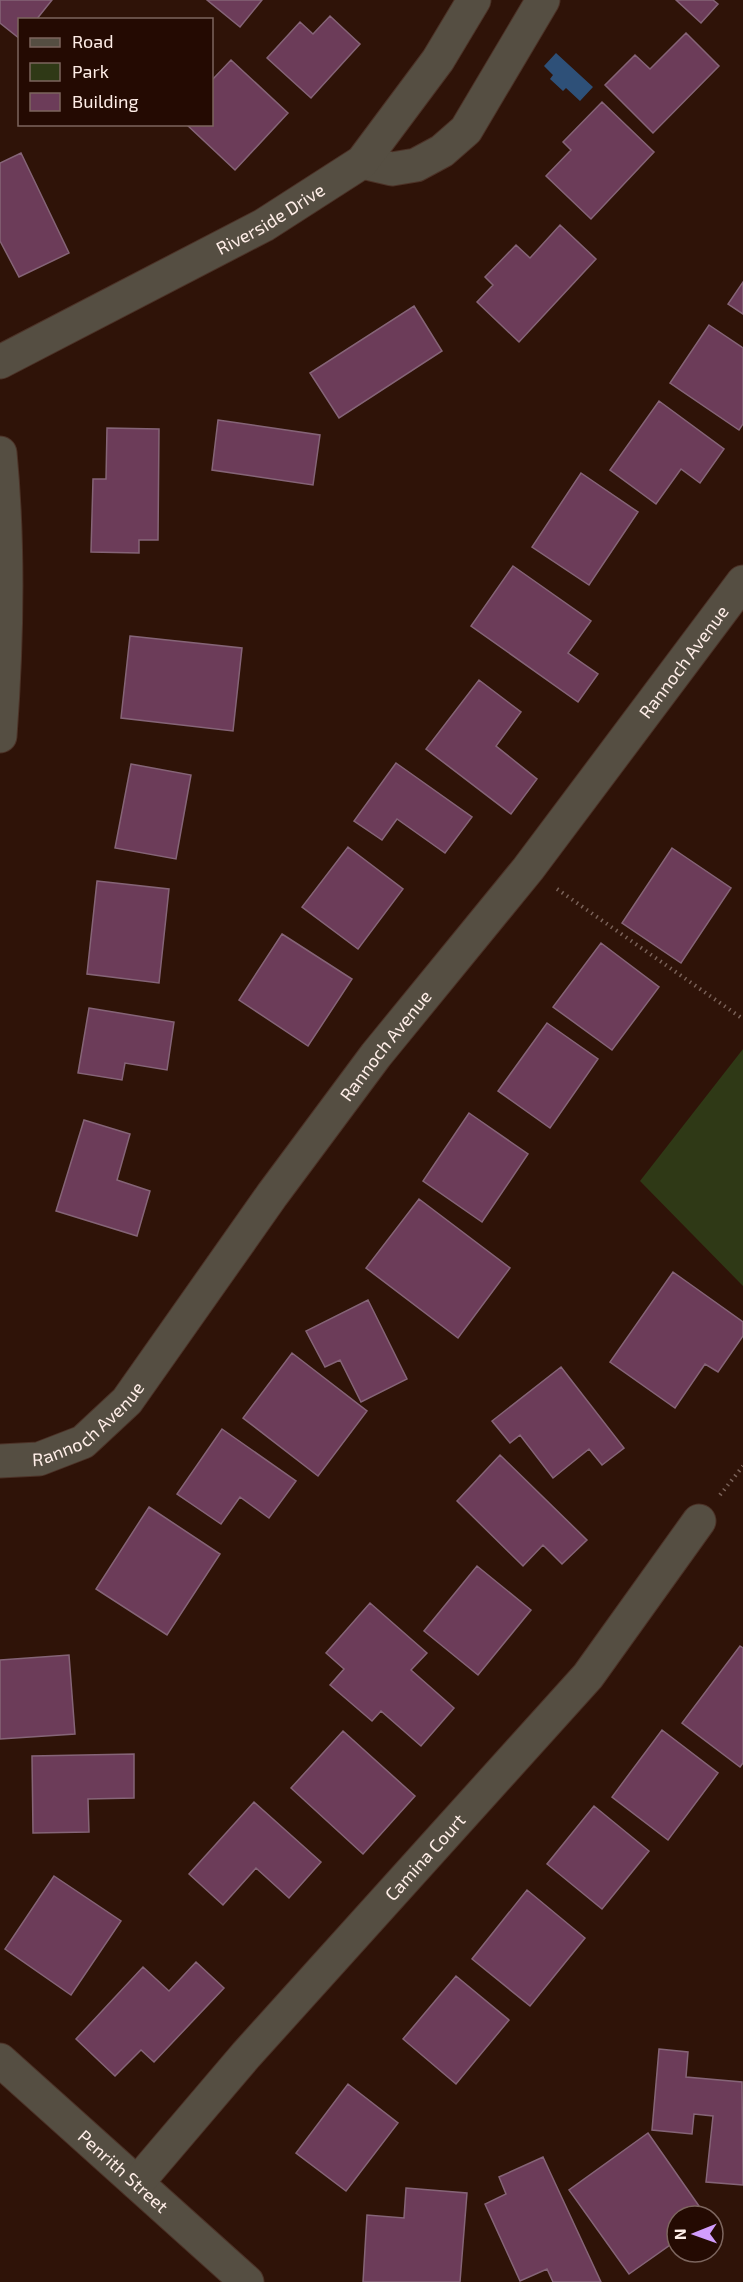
<svg xmlns="http://www.w3.org/2000/svg" width="743" height="2282" font-family="'Exo 2',sans-serif">
<style>
.green{fill:#2f3916}
.water{fill:#2e5078}
.building{fill:#6c3c59;stroke:#856477;stroke-width:1.5}
.lines{fill:none;stroke-linecap:round;stroke-linejoin:round}
.minor-casing{stroke:#4c3227;stroke-width:35}
.path{stroke:#7a6259;stroke-width:4;stroke-dasharray:1.5 4.5;stroke-linecap:butt}
.minor{stroke:#554e42;stroke-width:33}
.labels{text-anchor:middle;dominant-baseline:central;stroke-width:4.5;stroke-linejoin:round;paint-order:stroke}
.street-label{font-size:18px;fill:#ffeee8;stroke:#240a02}
</style>
<rect width="100%" height="100%" fill="#2f1308"/>
<!-- green -->
<path class="green" d="M743 1049V1286L640 1181Z"/>
<!-- water -->
<path class="water" d="M556 53 593 87 580 101 566 88 563 91 550 79 553 75 544 66Z"/>
<!-- building -->
<path class="building" d="M0 0H52L36 20H20V39L0 23Z
M207 0H262L240 27Z
M676 0H713L718 4 701 23Z
M330 16 360 44 311 98 267 58 300 22 313 34Z
M686 33 719 66 653 133 605 85 635 55 650 69Z
M231 60 288 113 235 170 186 124H212V80Z
M602 102 654 152 591 219 546 176 571 150 563 142Z
M21 153 69 253 19 277 0 241V163Z
M560 225 596 259 519 342 477 302 493 285 485 277 516 245 530 258Z
M743 282V314L728 304Z
M414 306 442 351 339 418 310 373Z
M709 325 743 348V424L739 430 670 383Z
M659 401 724 449 700 483 681 469 656 504 610 470Z
M218 420 320 435 313 485 212 470Z
M107 428 159 429 158 540H139V553L91 552 93 479H106Z
M581 473 638 512 589 585 532 547Z
M513 566 591 621 568 653 598 674 578 702 471 626Z
M130 636 242 648 233 731 121 718Z
M479 680 521 712 496 746 537 779 511 814 426 749Z
M396 763 472 817 445 853 397 819 382 840 354 821Z
M131 764 191 775 176 859 115 848Z
M348 847 403 889 358 949 302 907Z
M672 848 731 888 681 963 622 923Z
M97 881 169 889 159 983 87 974Z
M282 934 352 979 308 1046 239 1000Z
M601 943 659 987 612 1050 553 1007Z
M89 1008 174 1022 167 1070 125 1063 122 1080 78 1073Z
M547 1023 598 1059 550 1128 498 1091Z
M469 1113 528 1154 482 1222 423 1181Z
M84 1120 130 1134 117 1180 150 1191 137 1236 56 1211Z
M419 1199 510 1268 458 1338 366 1268Z
M673 1272 743 1322V1336L718 1372 705 1364 675 1408 610 1362Z
M368 1300 407 1379 361 1402 340 1360 325 1367 306 1331Z
M292 1353 367 1411 318 1476 243 1418Z
M561 1367 624 1448 602 1465 589 1449 553 1478 520 1435 510 1443 492 1421Z
M222 1429 296 1481 269 1518 240 1497 221 1524 177 1494Z
M500 1455 587 1540 562 1564 543 1545 523 1566 457 1501Z
M149 1507 220 1554 167 1635 96 1589Z
M477 1566 531 1610 478 1675 424 1631Z
M370 1603 427 1653 411 1670 454 1708 421 1746 381 1711 372 1721 330 1685 344 1669 326 1653Z
M740 1646 743 1648V1763L740 1767 682 1723Z
M69 1655 75 1734 0 1739V1660Z
M662 1730 718 1773 668 1840 612 1797Z
M343 1731 415 1796 363 1854 291 1788Z
M134 1754V1798L88 1799 89 1832 33 1833 32 1756Z
M254 1802 321 1862 289 1898 256 1868 223 1905 189 1874Z
M594 1806 649 1851 602 1909 547 1864Z
M54 1876 121 1921 71 1995 5 1949Z
M527 1890 585 1938 530 2006 472 1959Z
M196 1962 224 1988 154 2062 141 2050 115 2076 76 2039 143 1967 169 1991Z
M456 1976 509 2020 456 2084 403 2039Z
M659 2049 688 2052 686 2077 742 2082 743 2185 706 2182 713 2116 694 2114 692 2134 652 2130Z
M348 2084 398 2123 346 2191 296 2153Z
M648 2133 706 2216H677V2240L629 2274 569 2190Z
M543 2157 601 2282H553L547 2269 520 2281 485 2204 506 2194 499 2177Z
M406 2188 467 2193 460 2282H363L367 2215 404 2218Z"/>
<g class="lines">
<defs>
<g id="minor">
<path d="M362 162 392 169 416 165 442 151 466 130 543 0"/>
<path id="s1" d="M0 362 264 225 362 162 438 60 474 0"/>
<path d="M0 453C9 547 7 642 0 736"/>
<path id="s2" d="M0 1461 39 1459 83 1442 127 1401 272 1195 376 1055 528 869 743 582"/>
<path id="s3" d="M0 2060 247 2282"/>
<path id="s4" d="M137 2183 246 2055 588 1676 699 1521"/>
</g>
</defs>
<!-- minor casing -->
<use href="#minor" class="minor-casing"/>
<!-- path -->
<path class="path" d="M557 889 743 1019
M720 1495 743 1466"/>
<!-- minor -->
<use href="#minor" class="minor"/>
</g>
<g class="labels">
<!-- street labels -->
<g class="street-label">
<text stroke="none"><textPath href="#s1" startOffset="306">Riverside Drive</textPath></text>
<text stroke="none"><textPath href="#s2" startOffset="1072">Rannoch Avenue</textPath></text>
<text stroke="none"><textPath href="#s2" startOffset="586">Rannoch Avenue</textPath></text>
<text stroke="none"><textPath href="#s2" startOffset="100">Rannoch Avenue</textPath></text>
<text stroke="none"><textPath href="#s4" startOffset="435">Camina Court</textPath></text>
<text stroke="none"><textPath href="#s3" startOffset="166">Penrith Street</textPath></text>
</g>
</g>
<!-- legend -->
<rect x="18" y="18" width="195" height="108" fill="#240a02" stroke="#7c655e" stroke-width="1.5"/>
<rect x="30" y="38" width="30" height="9" fill="#554e42" stroke="#7c655e" stroke-width="1.5"/>
<text x="72" y="48" font-size="18" fill="#ffeee8">Road</text>
<rect x="30" y="63" width="30" height="18" fill="#2f3916" stroke="#7c655e" stroke-width="1.5"/>
<text x="72" y="78" font-size="18" fill="#ffeee8">Park</text>
<rect x="30" y="93" width="30" height="18" fill="#6c3c59" stroke="#7c655e" stroke-width="1.5"/>
<text x="72" y="108" font-size="18" fill="#ffeee8">Building</text>
<!-- north arrow -->
<g transform="translate(695 2234) rotate(269)"><circle r="28" fill="#240a02" stroke="#7c655e" stroke-width="1.5"/>
<path d="M0-4.5L10 22L0 15L-10 22Z" fill="#d29dfd"/>
<text y="-9" font-size="16" font-weight="bold" text-anchor="middle" fill="#ffeee8">N</text>
</g>
</svg>
